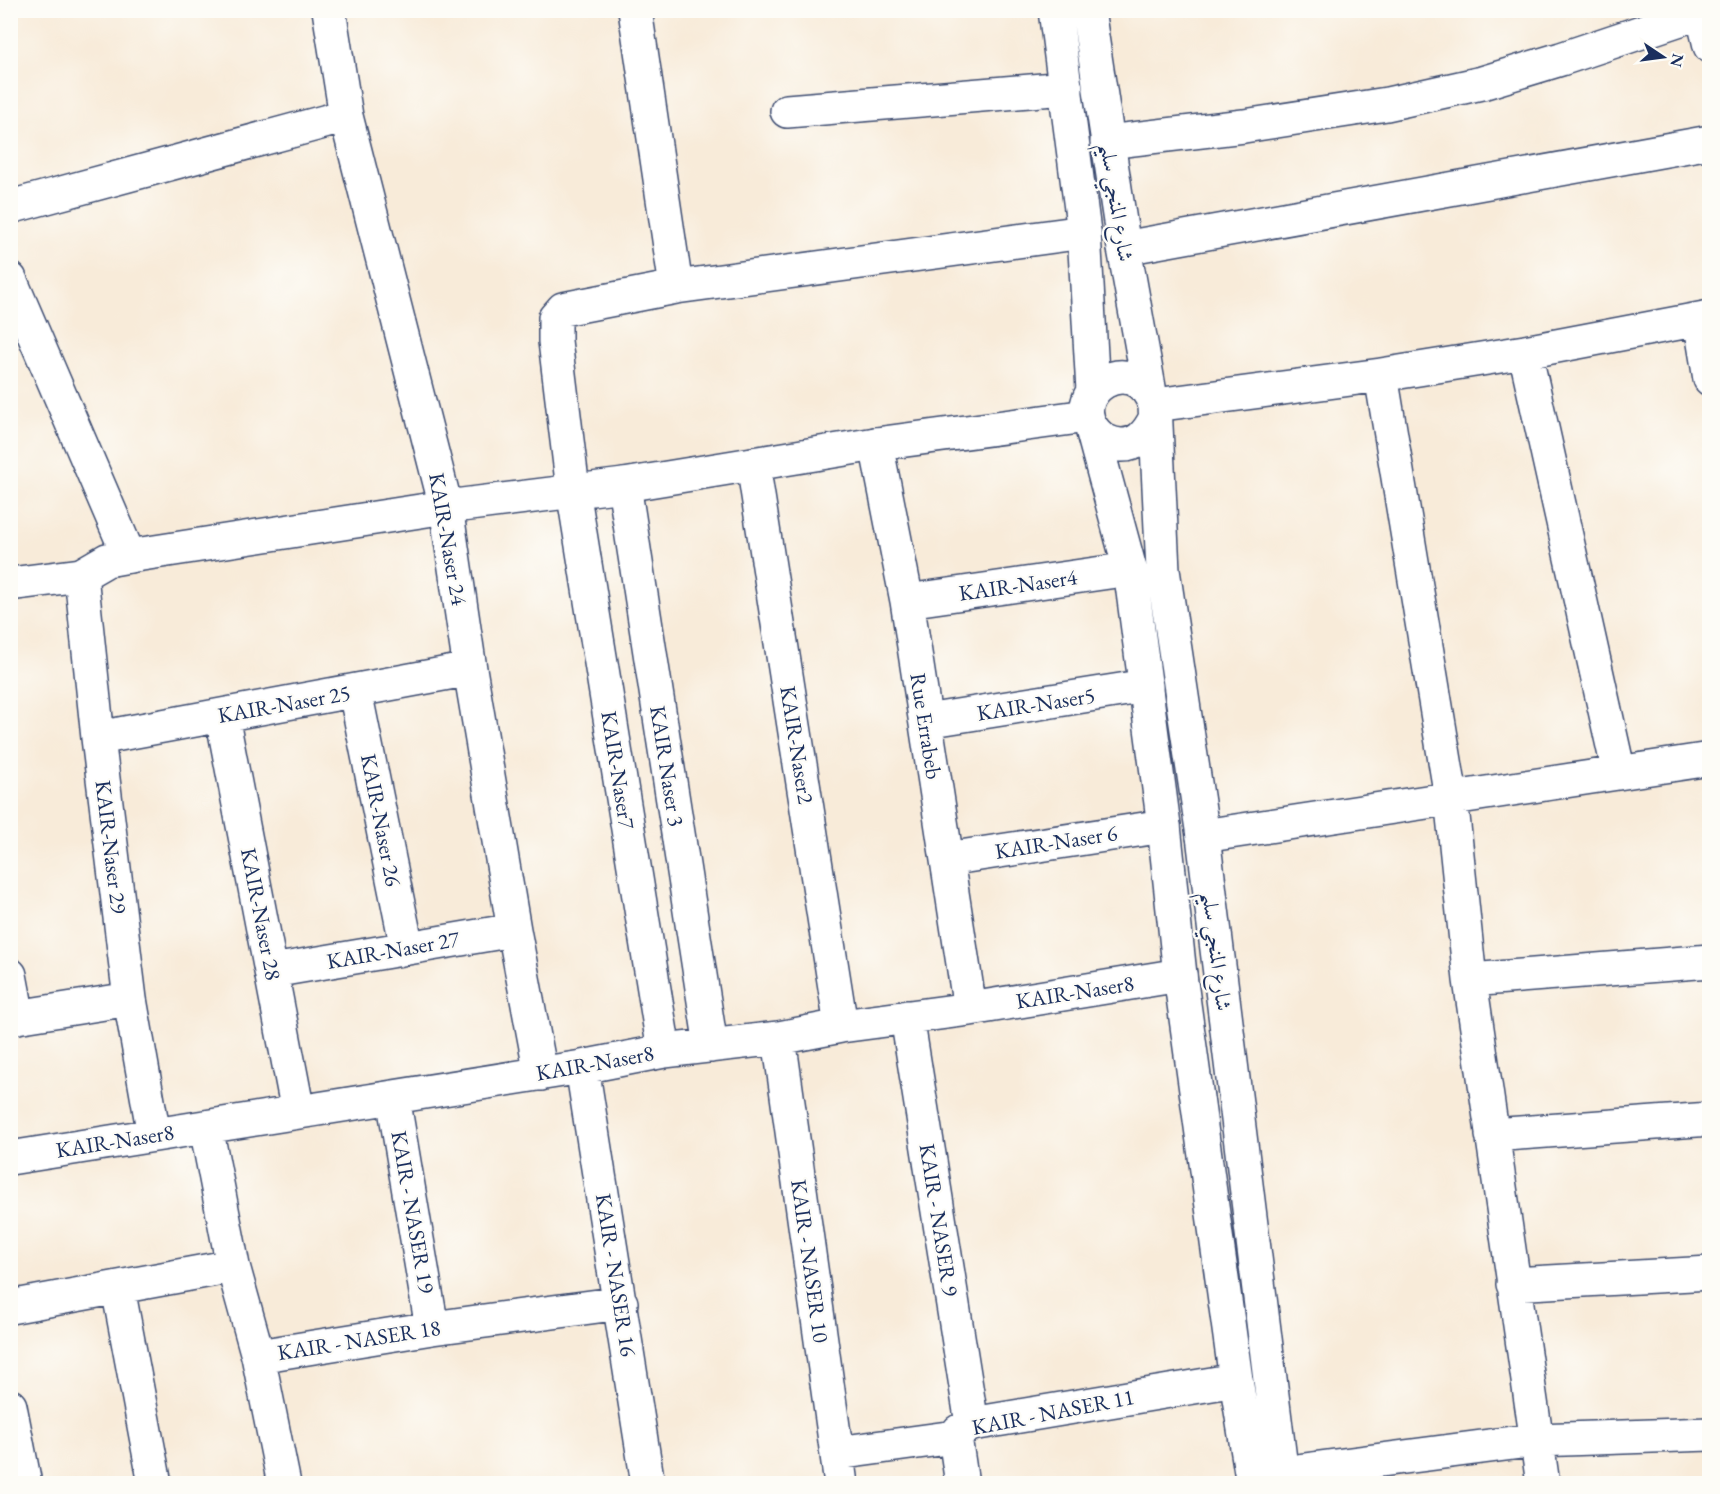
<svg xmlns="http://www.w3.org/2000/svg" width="1720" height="1494" font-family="'EB Garamond',Amiri,serif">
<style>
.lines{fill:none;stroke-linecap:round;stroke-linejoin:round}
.minor-casing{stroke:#3c4b70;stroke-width:36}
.tertiary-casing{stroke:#3c4b70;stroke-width:36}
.primary-casing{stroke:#3c4b70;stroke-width:36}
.minor{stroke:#fff;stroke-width:33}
.tertiary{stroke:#fff;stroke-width:33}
.primary{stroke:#fff;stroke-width:33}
.labels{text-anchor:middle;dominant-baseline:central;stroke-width:4.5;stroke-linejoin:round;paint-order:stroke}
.street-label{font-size:22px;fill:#1b2f5e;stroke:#fdfcf7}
</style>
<rect width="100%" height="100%" fill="#fdfcf7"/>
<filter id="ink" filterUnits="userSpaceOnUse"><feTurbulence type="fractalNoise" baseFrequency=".0167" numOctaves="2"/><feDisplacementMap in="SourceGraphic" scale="12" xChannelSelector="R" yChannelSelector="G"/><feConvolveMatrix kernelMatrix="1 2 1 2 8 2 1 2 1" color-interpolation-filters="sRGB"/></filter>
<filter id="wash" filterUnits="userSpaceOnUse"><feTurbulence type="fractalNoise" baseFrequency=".008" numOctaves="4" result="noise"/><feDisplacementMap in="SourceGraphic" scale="24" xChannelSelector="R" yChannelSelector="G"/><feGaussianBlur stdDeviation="1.35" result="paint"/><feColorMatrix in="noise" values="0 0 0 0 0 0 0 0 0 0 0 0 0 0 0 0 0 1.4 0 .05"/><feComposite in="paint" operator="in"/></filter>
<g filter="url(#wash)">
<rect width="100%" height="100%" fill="#f8ebd9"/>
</g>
<g filter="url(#ink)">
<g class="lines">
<defs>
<path id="minor" d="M329 10 346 116 446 507 470 669 514 930 541 1074
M635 10 676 287
M1702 12 1710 46
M787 111 1066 88
M1107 142 1244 126 1387 104 1482 83 1561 59 1707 10
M10 207 346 116
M1124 248 1710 142
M10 279 129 556
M1700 319 1710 379
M1525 352 1619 773
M1381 375 1451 797 1470 980 1543 1484
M1155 405 1381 375 1525 352 1710 317
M876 444 907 601 970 1009
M753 464 841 1026
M624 485 711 1046
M907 601 1130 569
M355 691 407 948
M222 716 298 1112
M926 721 1146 686
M98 738 470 669
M1203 836 1710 759
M947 859 1164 826
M272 971 514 930
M10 975 18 1017
M1470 980 1710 961
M130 999 154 1135
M907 1017 972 1424
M10 1018 130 999 98 738 81 575
M779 1038 841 1484
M664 1051 573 490 555 341V318L563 309 676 287 1084 232
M582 1067 648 1484
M393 1097 432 1328
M206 1127 233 1266 258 1356 432 1328 621 1303
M1492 1135 1710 1119
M10 1158 582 1067 664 1051 779 1038 841 1026 970 1009 1180 975
M1513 1284 1710 1273
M118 1288 155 1484
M10 1307 233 1266
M258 1356 284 1484
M10 1406 25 1484
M955 1437 962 1484
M837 1453 955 1437 959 1431 972 1424 1236 1380
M1281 1473 1536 1440 1710 1434"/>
<path id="tertiary" d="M10 584 81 575 107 560 129 556 446 507 624 485 876 444 1087 416"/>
<path id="primary" d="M1055 10 1084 232 1093 391
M1088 10 1124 248 1150 393
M1155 419C1148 433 1138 446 1120 445 1110 444 1102 440 1096 433 1061 396 1132 344 1155 405L1163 570 1203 836 1283 1484
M1092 429 1130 569 1164 826 1180 975 1236 1380 1253 1484"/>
</defs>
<!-- minor casing -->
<use href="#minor" class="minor-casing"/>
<!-- tertiary casing -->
<use href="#tertiary" class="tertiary-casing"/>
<!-- primary casing -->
<use href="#primary" class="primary-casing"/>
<!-- minor -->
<use href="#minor" class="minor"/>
<!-- tertiary -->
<use href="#tertiary" class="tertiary"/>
<!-- primary -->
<use href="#primary" class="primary"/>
</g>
</g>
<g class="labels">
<!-- street labels -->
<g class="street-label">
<text transform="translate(1117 202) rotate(81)">شارع المنجي سليم</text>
<text transform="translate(448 539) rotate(80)">KAIR-Naser 24</text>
<text transform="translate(1018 585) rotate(-8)">KAIR-Naser4</text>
<text transform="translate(284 704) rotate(-10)">KAIR-Naser 25</text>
<text transform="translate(1036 704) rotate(-9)">KAIR-Naser5</text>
<text transform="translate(926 726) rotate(81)">Rue Errabeb</text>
<text transform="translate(797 745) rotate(81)">KAIR-Naser2</text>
<text transform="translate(667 766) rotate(81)">KAIR Naser 3</text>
<text transform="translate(618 770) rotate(81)">KAIR-Naser7</text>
<text transform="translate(381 820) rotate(79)">KAIR-Naser 26</text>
<text transform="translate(1056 842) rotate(-9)">KAIR-Naser 6</text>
<text transform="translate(111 847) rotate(83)">KAIR-Naser 29</text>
<text transform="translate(261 914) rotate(79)">KAIR-Naser 28</text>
<text transform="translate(393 950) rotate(-10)">KAIR-Naser 27</text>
<text transform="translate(1217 951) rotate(83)">شارع المنجي سليم</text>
<text transform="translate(1075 992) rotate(-9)">KAIR-Naser8</text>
<text transform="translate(595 1063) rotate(-10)">KAIR-Naser8</text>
<text transform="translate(115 1141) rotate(-9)">KAIR-Naser8</text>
<text transform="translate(413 1212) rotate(80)">KAIR - NASER 19</text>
<text transform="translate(939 1220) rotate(81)">KAIR - NASER 9</text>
<text transform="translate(810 1261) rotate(82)">KAIR - NASER 10</text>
<text transform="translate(616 1275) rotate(81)">KAIR - NASER 16</text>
<text transform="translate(359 1340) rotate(-9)">KAIR - NASER 18</text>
<text transform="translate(1053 1412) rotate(-11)">KAIR - NASER 11</text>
</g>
</g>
<!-- margin -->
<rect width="1720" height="1494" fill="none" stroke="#fdfcf7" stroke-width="36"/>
<!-- north arrow -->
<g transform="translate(1663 57) rotate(103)" stroke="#fdfcf7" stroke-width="4.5" paint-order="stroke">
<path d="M0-4.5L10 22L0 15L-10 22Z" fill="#1b2f5e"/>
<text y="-9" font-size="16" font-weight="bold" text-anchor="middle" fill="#1b2f5e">N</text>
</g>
</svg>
